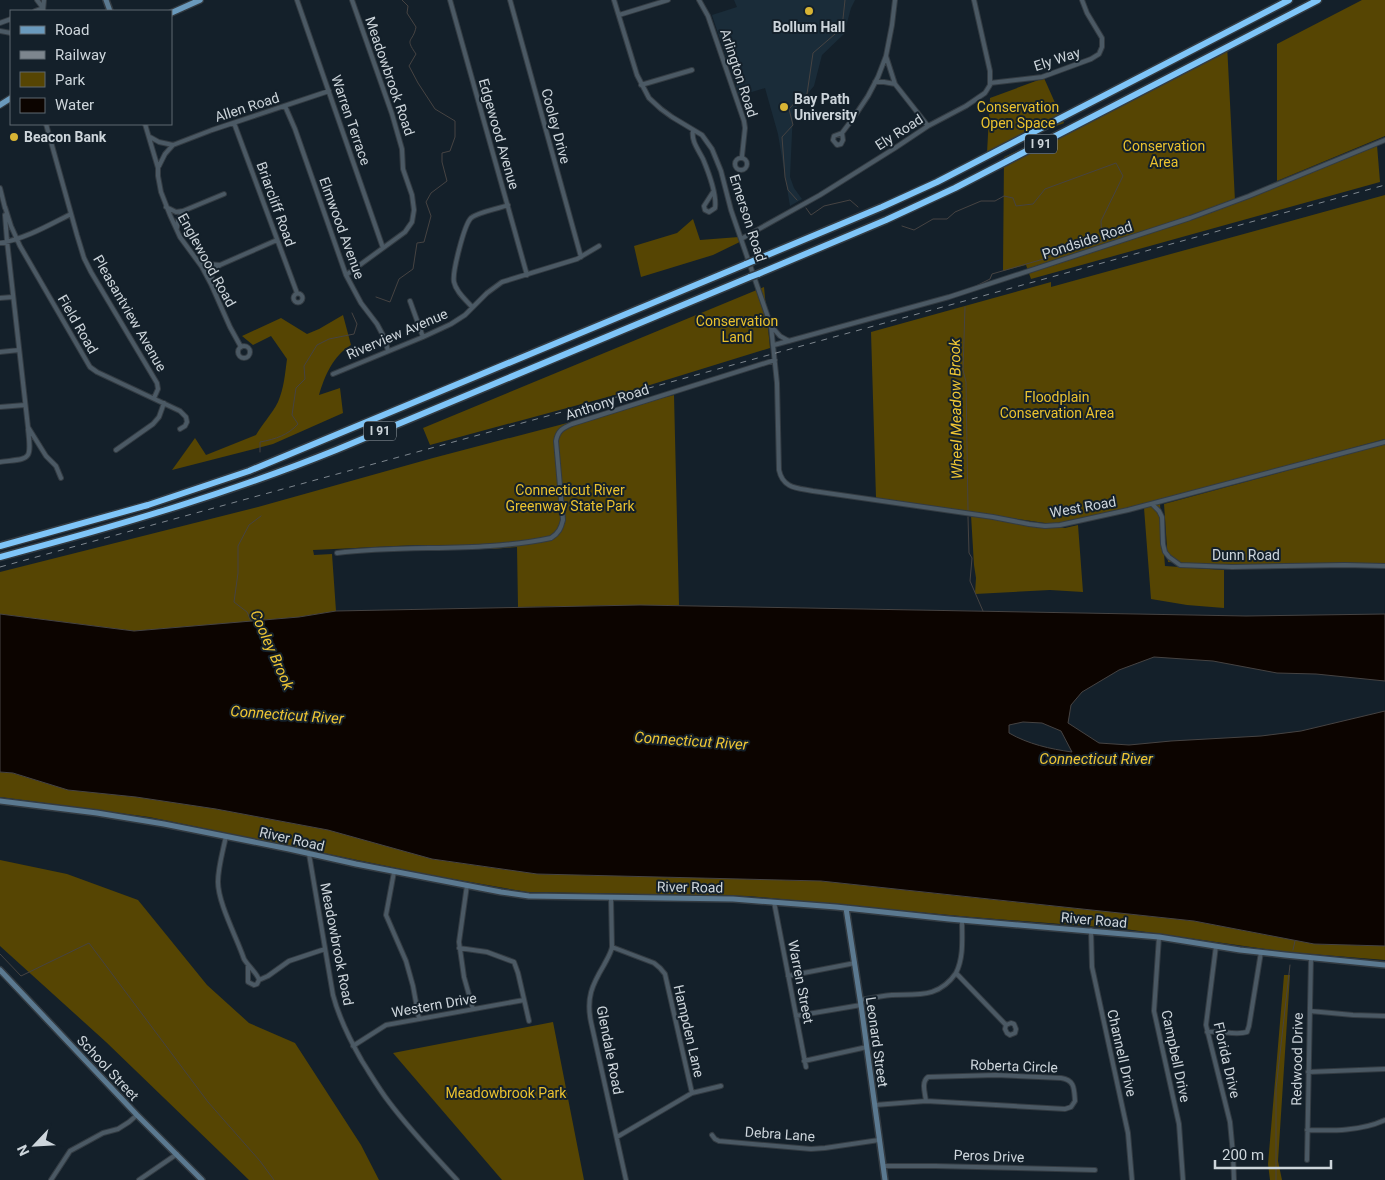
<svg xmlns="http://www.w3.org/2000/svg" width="1385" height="1180" font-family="Roboto,sans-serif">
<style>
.built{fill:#1a2c39}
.green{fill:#564503}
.water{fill:#0c0400;stroke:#464342;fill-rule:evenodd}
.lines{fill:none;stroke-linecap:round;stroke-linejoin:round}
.stream{stroke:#464342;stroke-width:1}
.street-casing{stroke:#333b42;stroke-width:6}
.secondary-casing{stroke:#333b42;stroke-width:8}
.primary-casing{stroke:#333b42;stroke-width:8}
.highway-casing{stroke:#333b42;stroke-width:9}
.street{stroke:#4b5964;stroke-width:4}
.secondary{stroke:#5b7990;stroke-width:5}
.primary{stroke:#6a9abd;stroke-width:5.5}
.highway{stroke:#7fc5f8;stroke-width:6}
.rail{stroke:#7d868e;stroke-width:1;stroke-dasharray:6 6;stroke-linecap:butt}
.highway-bridge-casing{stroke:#333b42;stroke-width:9;stroke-linecap:butt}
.highway-bridge{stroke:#7fc5f8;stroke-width:6}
.poi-dot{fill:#d8b434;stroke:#14202a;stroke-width:2}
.labels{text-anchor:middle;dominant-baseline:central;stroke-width:4;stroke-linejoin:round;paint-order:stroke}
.shield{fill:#14202a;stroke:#969fa6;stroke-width:1}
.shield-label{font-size:12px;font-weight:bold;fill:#cdd5db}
.poi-label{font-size:14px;font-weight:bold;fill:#cdd5db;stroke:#14202a;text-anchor:start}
.street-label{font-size:14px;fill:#cdd5db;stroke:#14202a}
.park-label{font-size:14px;fill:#ebc22e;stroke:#14202a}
.water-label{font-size:15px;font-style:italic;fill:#efc634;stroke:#14202a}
</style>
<rect width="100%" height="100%" fill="#14202a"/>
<!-- built -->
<path class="built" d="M734 0H855L851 8 844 34 822 55 814 86 793 111 790 177 794 188 802 199 790 206 778 134 765 88 739 96 712 15 737 7Z"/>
<!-- green -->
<path class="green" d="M1362 0H1385V136L1277 181V44Z
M1227 44 1235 201 1377 145 1380 182 1031 279 1026 265 1003 271 1004 157 1082 121Z
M1044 78 1064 123 987 153 990 98Z
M1385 195V439L1065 526 876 498 871 332 1051 282V287Z
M693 219 700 240 752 236 713 255 641 277 634 246 677 233Z
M764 287 770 348 637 389 430 445 423 428Z
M343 315 351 345C333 356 325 375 319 395L340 388 343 413 273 444 172 470 195 438 206 455 256 435C262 424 272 414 278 402 284 388 285 374 287 359L271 336 253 345 242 336 281 318 307 334 319 329Z
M674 395 679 605H647L518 607 517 547 493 549 418 545 313 550 314 555 332 554 336 611 299 617 134 631 0 614V572L258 507 433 458Z
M1385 444V566L1215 565 1168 562 1164 504Z
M1160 504 1165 566 1224 570V608L1187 605 1151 599 1144 508Z
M971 515 1065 528 1078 525 1083 592 1050 590 975 594 976 578 974 565Z
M0 772 12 773 68 790 136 797 216 809 328 830 432 859 537 874 821 881 1194 921 1314 944 1385 946V960L1286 952 1125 929 970 917 748 896 527 892 430 875 149 817 0 797Z
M0 860 67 874 138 900 207 985 249 1023 295 1043 361 1145 379 1180H249L106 1042 0 946Z
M1284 975H1290L1278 1161 1282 1180H1270L1268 1164Z
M553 1022 584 1180H502L393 1053Z"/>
<!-- water -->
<path class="water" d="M640 605 1246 616 1385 614V681L1316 674 1277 673 1213 661 1154 657 1119 670 1082 692 1071 705 1068 723 1099 743 1129 745 1171 741 1261 736 1301 731 1385 711V946L1314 944 1194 921 821 881 537 874 432 859 328 830 216 809 136 797 68 790 13 773 0 772V614L134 631 299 617 336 611ZM1023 722 1042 723 1061 731 1072 752C1050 749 1028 744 1009 733V725Z"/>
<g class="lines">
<!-- stream -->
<path class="stream" d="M797 200 788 190 785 177 782 137 793 125 789 109 799 98 807 94 813 53 842 28 845 0
M806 208 811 215 824 206 850 200 858 207
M902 226 914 230 933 219H947L955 212 981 201H995L1004 196 1013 198 1016 206 1033 204 1045 189 1116 163 1123 176 1101 221 1102 242 992 274 990 279 974 287
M376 297 390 302 399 279 413 269 417 243 424 242 431 216 426 202 431 193 447 181 442 162V153L450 151 455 137V121L435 109 418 83 409 66 416 54C404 37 413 43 416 27L407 13 408 6 402 0
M965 307 963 370 966 382 968 510
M260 452V442C276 439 288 435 298 424L292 415 296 388 305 379 304 366 317 345 329 339 354 334 357 324 352 313
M968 517 969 553 972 558 970 581 983 611
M251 621 247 612 234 602 238 573V546L249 525 261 516
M1293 950 1295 941
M0 954 21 976 89 943 208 1102 260 1161 274 1180
M1276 1180V1089L1290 965"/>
<defs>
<path id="street" d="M37 0 43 8
M297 0 383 248
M450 0 527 275
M510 0 581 257
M614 0 637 75 649 98 661 109 672 117 702 135 712 149 721 171 731 210 771 326 777 383 779 470C783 489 798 488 813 491L993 517 1029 524 1045 526 1060 525 1128 510 1385 442
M699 0 708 16 744 121 745 128 742 156
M35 11 43 8
M43 11 44 0
M619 15 668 0
M0 23 11 19
M0 31 11 33
M886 56 895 84 928 126
M875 82H884L895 84
M990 83 1042 77 1091 59 1099 54 1102 47V38L1087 13 1082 0
M641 85 692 70
M285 106 295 129 346 275 361 303 377 324 385 339 388 351
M234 123 297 293
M46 124 77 235 84 258 91 272 157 383 158 389 154 398
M145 124 158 168V176L161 192 170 215 180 237 202 267 211 284 230 327 241 347
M693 130C691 141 698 149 703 159 708 171 717 195 715 208L709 212 705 210 704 206 713 192
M842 133 843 140 841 144 837 145 833 140 834 136 842 133 854 117 868 96 878 77 886 56 892 25 895 0
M150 137 159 142 173 145 212 130 329 91
M735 164a6 6 0 1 1 12 0a6 6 0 1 1-12 0Z
M159 166 165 154 173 145
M0 188 5 208
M5 207 11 226 20 246 90 367 97 372 180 411 186 417 187 422 185 426 180 429
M166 207 176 212 183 211
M5 215 7 241 28 427 46 456 56 466 61 478
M177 228 178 220 183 211 224 194
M741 239 820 195 895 148 928 126 966 106 985 93 990 85V71L974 0
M0 243C25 239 49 225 71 214
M198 260 207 264 220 265
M346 275 405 232 412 222 414 210 412 195 403 169 402 149 392 114 352 0
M211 281 213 270 220 265 277 240
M293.5 298a4.5 4.5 0 1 1 9 0a4.5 4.5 0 1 1-9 0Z
M0 298 13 297
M410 301 423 337
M472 307C466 300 456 292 454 282 452 273 464 225 471 218 478 212 498 209 508 205
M772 327 780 336 789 341
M774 345 949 297 1190 218 1249 196 1385 140
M238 352a6 6 0 1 1 12 0a6 6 0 1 1-12 0Z
M0 352 19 350
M333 374 423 337 451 324 465 315 487 293 502 282 577 259 599 246
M0 407 25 405
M116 450 153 424 159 417 164 403
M0 462C30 458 32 462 28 429
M1152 504 1159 511 1162 517 1163 544 1165 552 1169 557 1180 565 1232 567 1345 565 1385 566
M337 553C408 544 481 553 551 538 559 533 561 528 563 520L556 441C558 430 563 428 572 424L775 360
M226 836C223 851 218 867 218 882 218 903 237 938 244 959 248 966 258 974 259 980L268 976 289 961 325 949
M309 854 333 995C339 1018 350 1040 362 1061 371 1075 379 1089 389 1102 410 1130 434 1155 457 1180
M394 872 386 915 406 961 413 986 419 1019
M467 885 459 942 464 977 473 1009
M611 898 612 947C611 953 607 959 604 965 592 985 586 998 591 1022L626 1180
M774 902 806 1067
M962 920C962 938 964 957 956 973L1006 1025 1005 1029 1007 1033 1010 1035 1015 1033 1016 1029 1014 1024 1011 1023 1006 1025
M1091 930 1092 967 1128 1133 1132 1180
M1159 937 1154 1011 1179 1124 1183 1180
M1216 946 1206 1025 1230 1122 1233 1154 1234 1180
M612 947 654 963 660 968 665 974 692 1093
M459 948 487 952 514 962 518 973 529 1021
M248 966V982L254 985 257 984 259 980
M788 976 855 963
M860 1000C871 998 881 996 892 995 918 994 939 998 956 973
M1310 1011 1353 1015 1385 1016
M796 1016 861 1005
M1207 1032C1221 1030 1235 1036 1247 1032L1249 1026 1261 952
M353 1046 386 1025 524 1000
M804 1061 867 1047
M1308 1072 1385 1069
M875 1105 926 1101 1065 1109 1071 1107 1075 1101C1074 1089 1075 1080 1061 1078L996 1075 928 1077C921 1082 925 1093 926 1101
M1307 1130C1333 1131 1361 1131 1385 1120
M712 1135 715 1139 719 1141 811 1149 825 1148 879 1140
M617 1137 692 1093 721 1086
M1307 1160 1311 958
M883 1166H935L1095 1170
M51 1180 70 1151 103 1133 118 1129 129 1122 137 1115
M139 1180 177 1154"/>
<path id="secondary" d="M106 0 110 11
M0 801 97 813 164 824 289 849 356 864 501 892 529 896 733 899 836 907 949 919 1159 937 1240 950 1285 955 1385 965
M846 908 861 1005 885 1180
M0 970 137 1115 202 1180"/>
<path id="primary" d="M171 13 200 0
M0 105 11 98"/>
<path id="highway" d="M753 261 882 207 937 182 1289 0
M758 274 886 220 955 188 1318 0
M0 546 148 505 249 471 746 264
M0 557C114 527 227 494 336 450L750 277"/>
</defs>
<!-- street casing -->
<use href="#street" class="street-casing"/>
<!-- secondary casing -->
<use href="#secondary" class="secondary-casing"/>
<!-- primary casing -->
<use href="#primary" class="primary-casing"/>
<!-- highway casing -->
<use href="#highway" class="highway-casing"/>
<!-- street -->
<use href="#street" class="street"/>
<!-- secondary -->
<use href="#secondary" class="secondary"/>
<!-- primary -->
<use href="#primary" class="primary"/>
<!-- highway -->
<use href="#highway" class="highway"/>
<!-- rail -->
<path class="rail" d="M0 567 1385 185"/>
<defs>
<path id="highway-bridge" d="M746 264 753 261
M750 277 758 274"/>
</defs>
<!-- highway-bridge casing -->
<use href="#highway-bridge" class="highway-bridge-casing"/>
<!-- highway-bridge -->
<use href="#highway-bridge" class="highway-bridge"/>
</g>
<!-- markers -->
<g class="poi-dot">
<circle cx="809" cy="11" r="5"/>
<circle cx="784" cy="107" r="5"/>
<circle cx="14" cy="137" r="5"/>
</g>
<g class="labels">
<!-- shield labels -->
<g class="shield">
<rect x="1025" y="134.5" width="32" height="19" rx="4"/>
<rect x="364" y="421.5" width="32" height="19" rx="4"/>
</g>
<g class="shield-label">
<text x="1041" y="144">I 91</text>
<text x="380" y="431">I 91</text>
</g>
<!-- poi labels -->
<g class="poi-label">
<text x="809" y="27" text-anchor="middle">Bollum Hall</text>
<text x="794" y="99">Bay Path<tspan x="794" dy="16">University</tspan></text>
<text x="24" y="137">Beacon Bank</text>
</g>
<!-- street labels -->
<g class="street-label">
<text transform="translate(1057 59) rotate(-18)">Ely Way</text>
<text transform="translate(739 73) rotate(72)">Arlington Road</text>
<text transform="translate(390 76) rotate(71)">Meadowbrook Road</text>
<text transform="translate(247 107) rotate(-18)">Allen Road</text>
<text transform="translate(351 120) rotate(71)">Warren Terrace</text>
<text transform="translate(556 126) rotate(75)">Cooley Drive</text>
<text transform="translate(899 132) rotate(-33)">Ely Road</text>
<text transform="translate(499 134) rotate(74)">Edgewood Avenue</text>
<text transform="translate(276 204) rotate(70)">Briarcliff Road</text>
<text transform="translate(748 218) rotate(72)">Emerson Road</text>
<text transform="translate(342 228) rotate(70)">Elmwood Avenue</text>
<text transform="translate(1087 240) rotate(-18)">Pondside Road</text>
<text transform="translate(207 260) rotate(61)">Englewood Road</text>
<text transform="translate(130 313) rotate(60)">Pleasantview Avenue</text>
<text transform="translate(78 324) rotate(60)">Field Road</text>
<text transform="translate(397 334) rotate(-23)">Riverview Avenue</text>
<text transform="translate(607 402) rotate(-18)">Anthony Road</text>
<text transform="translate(1083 507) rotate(-10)">West Road</text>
<text x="1246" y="555">Dunn Road</text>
<text transform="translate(292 839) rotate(13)">River Road</text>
<text transform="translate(690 887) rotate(1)">River Road</text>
<text transform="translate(1094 920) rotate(5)">River Road</text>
<text transform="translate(337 944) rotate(79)">Meadowbrook Road</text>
<text transform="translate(801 982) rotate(79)">Warren Street</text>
<text transform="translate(434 1005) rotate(-10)">Western Drive</text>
<text transform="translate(689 1031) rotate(77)">Hampden Lane</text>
<text transform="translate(877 1042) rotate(82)">Leonard Street</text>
<text transform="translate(610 1050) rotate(79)">Glendale Road</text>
<text transform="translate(1122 1053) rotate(77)">Channell Drive</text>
<text transform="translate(1176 1056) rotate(78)">Campbell Drive</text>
<text transform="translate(1297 1059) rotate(-89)">Redwood Drive</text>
<text transform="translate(1227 1060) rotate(77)">Florida Drive</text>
<text transform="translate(1014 1066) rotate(2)">Roberta Circle</text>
<text transform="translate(108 1068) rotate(47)">School Street</text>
<text transform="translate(780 1134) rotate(4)">Debra Lane</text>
<text transform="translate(989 1156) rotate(2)">Peros Drive</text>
</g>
<!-- park labels -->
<g class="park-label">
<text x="1018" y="107">Conservation<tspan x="1018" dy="16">Open Space</tspan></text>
<text x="1164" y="146">Conservation<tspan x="1164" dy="16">Area</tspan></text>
<text x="737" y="321">Conservation<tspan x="737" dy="16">Land</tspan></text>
<text x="1057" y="397">Floodplain<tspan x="1057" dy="16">Conservation Area</tspan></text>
<text x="570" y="490">Connecticut River<tspan x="570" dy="16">Greenway State Park</tspan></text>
<text x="506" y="1093">Meadowbrook Park</text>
</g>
<!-- water labels -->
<g class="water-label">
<text transform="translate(956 409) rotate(-91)">Wheel Meadow Brook</text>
<text transform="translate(272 650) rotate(66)">Cooley Brook</text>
<text transform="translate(287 715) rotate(4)">Connecticut River</text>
<text transform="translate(691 741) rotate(4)">Connecticut River</text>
<text x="1096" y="759">Connecticut River</text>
</g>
</g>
<!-- legend -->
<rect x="10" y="10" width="162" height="115" fill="#14202a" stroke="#5e6871"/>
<rect x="20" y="26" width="25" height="8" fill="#6a9abd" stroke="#5e6871"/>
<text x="55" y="35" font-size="15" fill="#cdd5db">Road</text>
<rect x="20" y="51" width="25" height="8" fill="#7d868e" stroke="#5e6871"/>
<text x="55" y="60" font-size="15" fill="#cdd5db">Railway</text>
<rect x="20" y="72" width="25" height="15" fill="#564503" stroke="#5e6871"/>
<text x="55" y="85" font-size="15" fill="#cdd5db">Park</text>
<rect x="20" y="98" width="25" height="15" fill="#0c0400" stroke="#5e6871"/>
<text x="55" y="110" font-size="15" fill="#cdd5db">Water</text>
<!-- north arrow -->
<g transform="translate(35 1145) rotate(245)" stroke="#14202a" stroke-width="4" paint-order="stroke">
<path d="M0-4L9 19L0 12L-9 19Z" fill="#cdd5db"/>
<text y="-8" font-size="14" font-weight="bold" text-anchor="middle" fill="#cdd5db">N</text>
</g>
<!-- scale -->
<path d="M1215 1160v8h116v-8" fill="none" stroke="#cdd5db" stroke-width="2.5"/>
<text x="1222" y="1160" font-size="15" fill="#cdd5db" stroke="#14202a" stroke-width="4" paint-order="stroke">200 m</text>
</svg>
